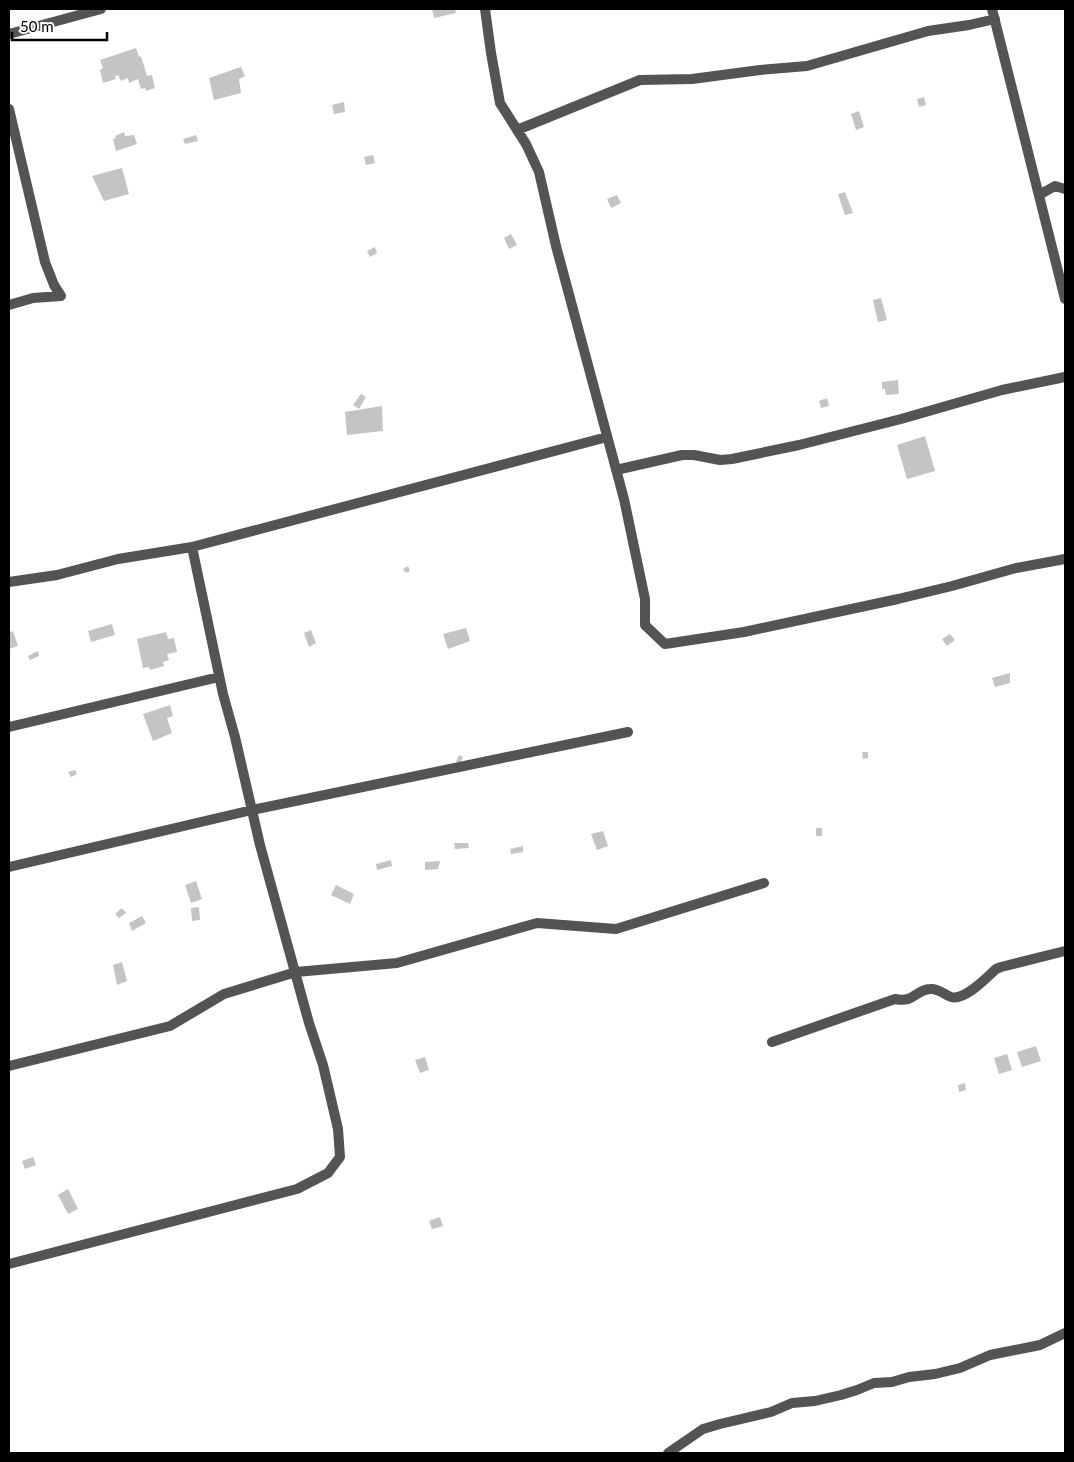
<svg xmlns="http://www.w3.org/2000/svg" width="1074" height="1462" font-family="Lato,sans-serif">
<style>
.building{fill:#c4c4c4}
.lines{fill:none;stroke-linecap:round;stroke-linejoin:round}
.minor{stroke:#545454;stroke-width:10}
</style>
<rect width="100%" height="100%" fill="#fff"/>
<!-- building -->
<path class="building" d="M432 9H455L456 13 434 18Z
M136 48 139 57 141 56 147 76 152 75 155 88 146 91 145 88 141 89 138 79 129 83 128 78 121 81 118 75 115 76 116 79 103 83 100 70 103 68 100 60Z
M241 67 245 76 239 79 241 93 214 100 209 78Z
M924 97 926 105 919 107 917 99Z
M344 102 345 112 334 114 332 105Z
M859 111 864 127 856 130 851 114Z
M124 132 125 136 134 135 137 144 116 151 113 139 116 138 115 136Z
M196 135 198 141 185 144 183 139Z
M373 155 375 163 366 165 364 157Z
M122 168 129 194 104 201 92 176Z
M845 192 853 213 845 215 838 194Z
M617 195 621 203 611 208 607 199Z
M511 234 517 245 509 249 504 238Z
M375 247 377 253 370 257 367 251Z
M881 298 887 320 878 322 873 300Z
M898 380 899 394 886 395 885 389H882V382Z
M361 394 366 397 359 409 353 405Z
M827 398 829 406 821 408 819 401Z
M382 406 383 431 347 435 345 412Z
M925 436 935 471 907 479 897 445Z
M408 566 410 571 406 573 403 569Z
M112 624 115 635 91 642 88 631Z
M466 628 470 641 448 649 443 634Z
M311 630 316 643 309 647 304 633Z
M13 631 18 646 9 649V633Z
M166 632 168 639 174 638 177 652 167 654 169 660 163 662 164 666 150 670 149 667 143 668 137 639Z
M950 634 955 640 947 646 942 639Z
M38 651 39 656 30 660 28 656Z
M1010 673V683L995 687 992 678Z
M170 705 173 716 167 718 172 733 153 741 143 714Z
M862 752H868V758L863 759Z
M459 755 463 757 460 763 456 762Z
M75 770 77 774 71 777 68 772Z
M816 828H822V836H816Z
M603 831 608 846 597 850 591 834Z
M454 843H468L469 848 455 849Z
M523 846V852L511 854 510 849Z
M391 860 392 866 377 870 376 864Z
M440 861 438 869 425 870V862Z
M196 881 202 899 191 903 185 885Z
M336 885 354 894 350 904 331 895Z
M199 907 200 920 192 921 191 908Z
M122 908 126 913 119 918 115 914Z
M142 916 146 923 132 931 129 923Z
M122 962 127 981 117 985 113 965Z
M1036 1046 1041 1061 1022 1067 1017 1052Z
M1007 1054 1012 1070 999 1074 994 1058Z
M425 1057 429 1070 420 1073 415 1060Z
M965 1083 966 1090 959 1092 958 1085Z
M33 1157 36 1165 25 1169 22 1161Z
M68 1189 78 1209 68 1214 58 1195Z
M440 1217 443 1226 432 1229 429 1221Z"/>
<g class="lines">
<!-- minor -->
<path class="minor" d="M485 9 491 53 500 103 526 144 539 172 556 246 624 499 645 599V625L665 644 744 632 898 599 952 586 1016 568 1065 559
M992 9 1065 299
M9 34 101 9
M9 109 45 262 54 285 61 296 33 298 9 305
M517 130 640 80 692 79 760 70 807 66 928 31 969 25 995 19
M1039 195 1055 186 1065 189
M616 470 682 455H694L720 460 732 459 799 445 901 419 1002 390 1065 377
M9 582 57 575 118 559 192 547 607 437
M9 727 219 677
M9 867 252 810 628 732
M772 1042 895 999C915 1003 915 990 930 989 939 988 944 995 951 997 965 1001 987 977 996 969L1001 967 1065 951
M9 1066 170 1026 224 994 296 972 397 963 537 923 616 929 764 883
M9 1264 297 1189 328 1173 340 1157 338 1129 323 1065 309 1023 260 845 235 737 223 694 192 547
M668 1453 703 1429 720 1424 771 1412 792 1403 815 1401 841 1395 857 1390 874 1383 892 1382 909 1377 935 1374 960 1368 990 1355 1040 1345 1065 1333"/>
</g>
<!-- border -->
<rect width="1074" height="1462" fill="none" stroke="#000000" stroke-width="20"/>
<!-- scale -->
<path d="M12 32v8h95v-8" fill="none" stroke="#000000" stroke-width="2.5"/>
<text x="20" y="32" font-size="15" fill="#000000" stroke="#ffffff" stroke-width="4" paint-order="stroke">50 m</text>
</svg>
